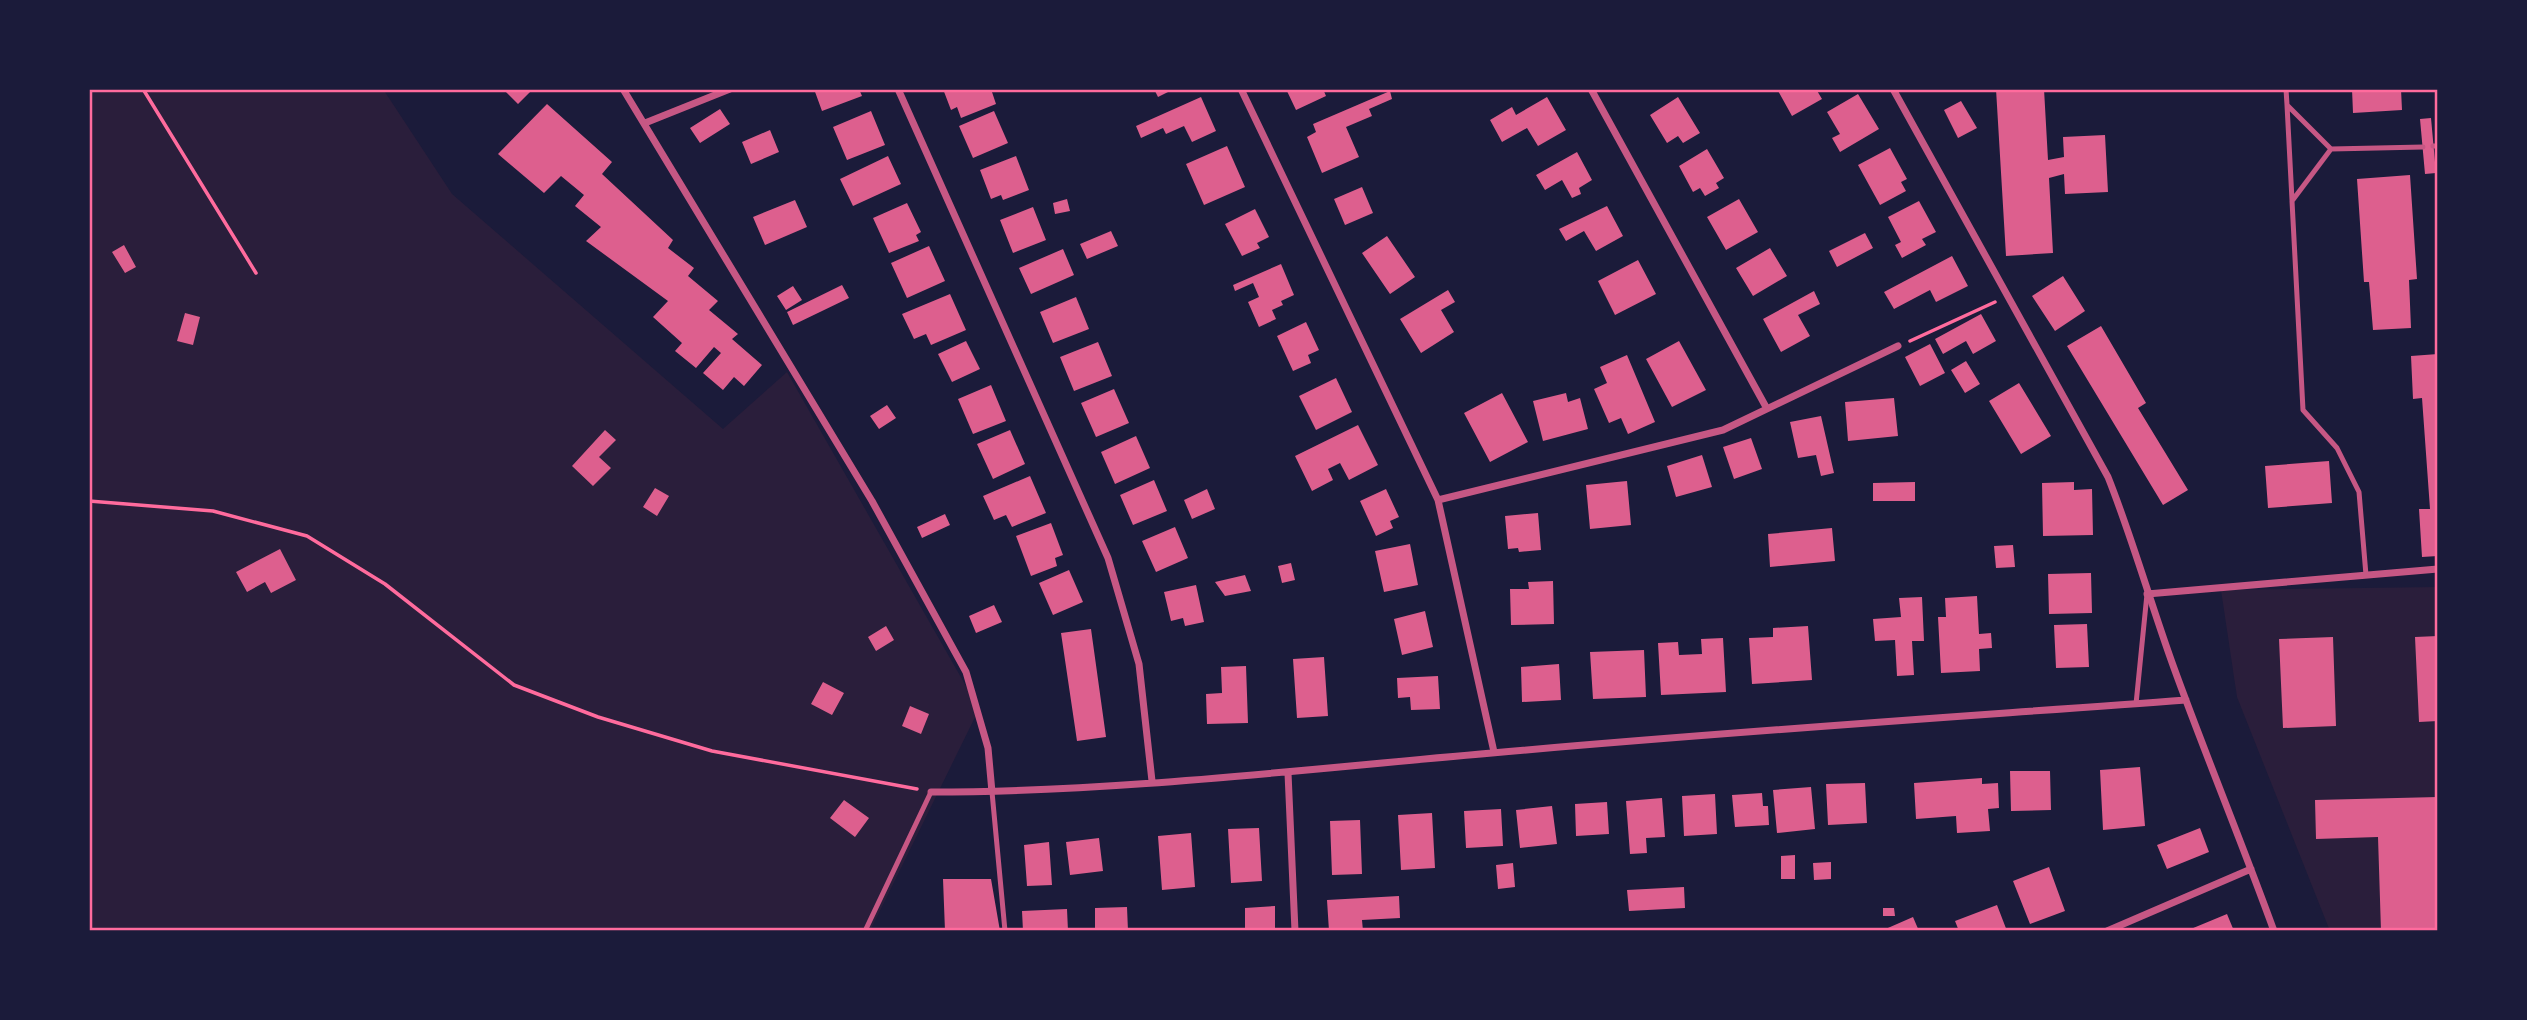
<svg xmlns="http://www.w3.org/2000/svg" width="2527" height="1020" font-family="Mulish,sans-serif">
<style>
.green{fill:#2a1e3b}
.building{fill:#dd5f8e}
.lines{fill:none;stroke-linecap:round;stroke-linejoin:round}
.path{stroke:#ff6b9d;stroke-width:3.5}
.service{stroke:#c65784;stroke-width:5}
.minor{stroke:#c65784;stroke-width:7}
.neatline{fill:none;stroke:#ff6b9d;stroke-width:2.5}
</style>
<rect width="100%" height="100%" fill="#1b1b3a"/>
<!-- green -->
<path class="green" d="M89 89H383L452 194 723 429 787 372 979 709 870 931H89Z
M2438 587V931H2330L2237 697 2221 590Z"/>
<!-- building -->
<path class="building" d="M503 89H533L518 104Z
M814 89H859L862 96 822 111Z
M943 89H991L996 104 961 118 957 107 951 110Z
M1154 89H1174L1158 97Z
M1286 89H1323L1326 96 1296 110Z
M1777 89H1816L1822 99 1792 116Z
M1996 89H2044L2048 160 2064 157 2063 137 2105 135 2108 192 2065 194 2064 174 2049 178 2053 253 2006 256Z
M2352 89H2401L2402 110 2353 113Z
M1390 91 1392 99 1369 109 1372 116 1346 127 1359 157 1322 173 1307 137 1316 132 1313 124Z
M1858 94 1879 129 1840 152 1832 138 1840 134 1827 112Z
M1201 97 1216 131 1192 142 1184 126 1166 134 1163 128 1141 138 1136 126Z
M1547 97 1566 130 1538 146 1527 128 1502 142 1490 120 1512 107 1516 115Z
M1678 97 1700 133 1683 143 1678 136 1667 143 1650 115Z
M1961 101 1977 128 1958 138 1944 110Z
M547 104 612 162 602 174 673 240 668 248 694 268 688 276 718 301 709 310 738 334 732 339 762 365 744 386 734 377 723 390 703 373 721 353 714 347 696 368 675 351 682 343 653 317 668 301 586 241 601 227 575 206 584 195 561 176 544 193 498 154Z
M720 109 730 124 700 143 690 128Z
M871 111 885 145 847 160 833 127Z
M994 111 1008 143 973 158 959 126Z
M2431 118 2436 173 2425 174 2420 119Z
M770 130 779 152 751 164 742 142Z
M1227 146 1245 187 1204 205 1186 164Z
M1890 148 1907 179 1901 182 1906 191 1880 205 1858 165Z
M1707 149 1724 178 1716 183 1719 188 1705 196 1700 188 1693 192 1679 166Z
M1577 152 1592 180 1579 188 1581 194 1572 198 1562 180 1545 190 1536 175Z
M888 156 901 184 853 206 840 179Z
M1016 156 1029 190 1003 200 1001 195 991 199 980 170Z
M2410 175 2417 279 2409 280 2411 328 2373 330 2369 282H2364L2357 179Z
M1362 187 1373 213 1345 225 1334 199Z
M1067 199 1070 211 1055 214 1053 203Z
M1739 199 1758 232 1726 250 1707 217Z
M795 200 807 227 765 245 753 217Z
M1919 201 1936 232 1922 239 1926 245 1902 258 1895 245 1901 242 1888 217Z
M907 203 921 232 916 235 919 241 889 253 873 218Z
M1607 206 1623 236 1596 251 1584 231 1566 241 1559 229Z
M1033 207 1046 240 1013 253 1000 220Z
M1255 209 1269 237 1257 243 1260 248 1242 256 1225 224Z
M1111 231 1118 246 1087 259 1080 244Z
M1865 233 1873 248 1837 267 1829 251Z
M1387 236 1415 277 1390 294 1362 253Z
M124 245 136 267 125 273 112 252Z
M929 246 945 281 907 298 891 263Z
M1770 248 1787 276 1753 296 1736 268Z
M1063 249 1074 275 1031 294 1019 268Z
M1952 256 1968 286 1936 302 1930 290 1894 309 1884 292Z
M1638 260 1656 294 1615 315 1598 281Z
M1281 264 1294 295 1281 301 1283 305 1272 310 1276 319 1259 327 1248 302 1259 297 1253 283 1235 291 1233 285Z
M2063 276 2085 311 2055 331 2032 296Z
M842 285 849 298 793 325 787 312Z
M793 286 802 300 786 310 777 296Z
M1448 290 1455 302 1441 310 1454 332 1421 353 1400 319Z
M1814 291 1820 304 1798 315 1810 336 1781 352 1763 319Z
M950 294 966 330 931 345 926 334 914 339 902 314Z
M1076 297 1089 329 1053 343 1040 312Z
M185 313 200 317 193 345 177 341Z
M1981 314 1996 341 1973 354 1966 341 1943 354 1935 339Z
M1306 322 1319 350 1308 355 1311 363 1293 371 1277 336Z
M2101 326 2146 403 2138 408 2188 490 2163 505 2067 346Z
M966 341 980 369 952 382 938 354Z
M1679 341 1706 390 1672 407 1646 359Z
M1098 342 1112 376 1074 391 1060 357Z
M1930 344 1945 373 1920 386 1905 357Z
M2438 354V556L2422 557 2419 509H2430L2422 398 2413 399 2411 356Z
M1627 355 1655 422 1628 434 1621 418 1609 423 1594 389 1607 383 1600 367Z
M1966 361 1980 384 1965 393 1951 370Z
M1336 378 1352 412 1316 430 1299 396Z
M2019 383 2051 436 2021 454 1989 401Z
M991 385 1006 421 973 434 958 399Z
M1114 389 1129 423 1096 437 1081 403Z
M1502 393 1528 442 1490 462 1464 413Z
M1566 393 1568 402 1580 398 1588 429 1543 441 1533 401Z
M1894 398 1898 436 1848 441 1845 402Z
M887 405 896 418 879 429 870 416Z
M1821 416 1834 473 1821 476 1816 455 1798 458 1790 422Z
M1358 425 1378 465 1349 480 1340 463 1328 469 1333 480 1312 491 1295 456Z
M605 430 616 440 599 457 611 468 593 486 572 466Z
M1010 430 1025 464 993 479 977 444Z
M1136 436 1150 468 1115 484 1101 452Z
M1751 438 1762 469 1734 479 1723 447Z
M1702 455 1712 487 1676 497 1667 466Z
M2329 461 2332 503 2268 508 2265 466Z
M1030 476 1046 513 1012 527 1006 515 994 520 983 496Z
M1154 480 1167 511 1133 525 1120 495Z
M1627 481 1631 525 1590 529 1586 485Z
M1915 482V501H1873V483Z
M2074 482V490L2092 489 2093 535 2043 536 2042 483Z
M655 488 669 496 657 516 643 507Z
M1207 489 1215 509 1192 519 1184 500Z
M1386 489 1399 517 1390 521 1393 528 1376 536 1360 501Z
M1538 513 1541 550 1519 552 1518 548 1508 549 1505 516Z
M945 514 950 525 922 538 917 527Z
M1051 523 1063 555 1055 558 1057 566 1031 576 1016 536Z
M1175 527 1188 558 1156 572 1142 541Z
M1832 528 1835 561 1770 567 1768 534Z
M1410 544 1418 585 1384 592 1375 551Z
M2013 545 2015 567 1996 568 1994 546Z
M280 549 296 580 271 593 265 582 247 592 236 572Z
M1291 563 1295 580 1282 583 1278 566Z
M1069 570 1083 602 1053 615 1039 583Z
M2091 573 2092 613 2049 614 2048 574Z
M1245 575 1251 591 1225 596 1215 582Z
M1553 581 1554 624 1511 625 1510 589H1529L1528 582Z
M1196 585 1204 622 1185 626 1183 618 1171 621 1164 592Z
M1977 596 1979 634 1991 633 1992 648 1979 649 1980 671 1941 673 1938 617H1946L1945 598Z
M1922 597 1924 641H1912L1914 675 1897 676 1895 640 1875 641 1873 619 1901 617 1899 598Z
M994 605 1002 622 976 633 969 616Z
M1425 611 1433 647 1402 655 1394 619Z
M2087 624 2089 667 2056 668 2054 625Z
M886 626 894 640 876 651 868 637Z
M1808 626 1812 680 1752 684 1749 638 1773 637V628Z
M1091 629 1106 737 1077 741 1061 633Z
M2438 636V721L2419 722 2415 637Z
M2333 637 2336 726 2283 728 2279 639Z
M1723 638 1726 692 1661 695 1658 643 1678 642 1679 655 1702 654 1701 639Z
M1644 650 1646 697 1593 699 1590 652Z
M1324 657 1328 716 1297 718 1293 659Z
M1559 664 1561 700 1522 702 1521 667Z
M1246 666 1248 723 1207 724 1206 694 1222 693 1221 667Z
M1438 676 1440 709 1411 710 1410 697 1398 698 1397 678Z
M823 682 844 693 832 715 811 704Z
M910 706 929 714 921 734 902 726Z
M2140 767 2145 826 2103 830 2100 770Z
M2010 771H2050L2051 810 2011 811Z
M1982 778V784L1998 783 1999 808 1988 809 1990 831 1957 833 1956 816 1916 819 1914 783Z
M1865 783 1867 823 1828 825 1826 784Z
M1811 787 1815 829 1777 833 1773 790Z
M1762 793 1763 806H1768L1769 825 1735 827 1732 795Z
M1715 794 1717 834 1684 836 1682 796Z
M2438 797V931H2381L2378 837 2316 839 2315 800Z
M1662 798 1665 837 1646 838 1647 853 1630 854 1626 801Z
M844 800 869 818 855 837 830 818Z
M1607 802 1609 834 1576 836 1575 804Z
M1552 806 1557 844 1520 848 1516 810Z
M1501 809 1503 846 1466 848 1464 811Z
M1432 813 1435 868 1401 870 1398 815Z
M1360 820 1362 874 1332 875 1330 821Z
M1259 828 1262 881 1231 883 1228 829Z
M2200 828 2209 852 2167 869 2157 845Z
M1191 833 1195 887 1162 890 1158 836Z
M1099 838 1103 871 1070 875 1066 842Z
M1049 842 1052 885 1027 886 1024 845Z
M1795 855V879H1781V856Z
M1831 862V879L1814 880 1813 863Z
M1513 863 1515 887 1498 889 1496 865Z
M2049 867 2065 911 2030 924 2013 881Z
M943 879H991L1000 931H945Z
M1684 887 1685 908 1629 911 1627 890Z
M1399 896 1400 918 1362 920 1363 931H1329L1327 900Z
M1997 905 2007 931H1959L1955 921Z
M1275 906V931H1245V908Z
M1127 907 1128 931H1095V908Z
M1883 908H1894L1895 916H1883Z
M1067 909 1068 931H1023L1022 911Z
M2227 914 2234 931H2186Z
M1913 917 1919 931H1881Z"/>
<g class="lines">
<!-- path -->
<path class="path" d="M143 89 256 273
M1910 341 1995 302
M89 501 213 511 307 536 385 584 514 685 598 717 712 751 917 789"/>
<!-- service -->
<path class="service" d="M2286 89 2287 105 2331 149 2423 147
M2287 105 2292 200
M2433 146H2438
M2331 149 2292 201 2303 410 2337 448 2359 492 2366 575
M2136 704 2147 594
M992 792 1005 931
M865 931 931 792"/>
<!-- minor -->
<path class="minor" d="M623 89 872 501 966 672 988 748 992 792
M898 89 1108 558 1139 664 1152 781
M1241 89 1438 500 1494 752
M1591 89 1766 407
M1893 89 2108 477C2133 540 2151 605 2174 668 2206 756 2242 843 2274 931
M645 123 730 89
M1438 500 1723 430 1898 346
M2147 594 2438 569
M1288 773 1295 931
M931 792C1118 792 1305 769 1492 753 1723 732 1955 717 2186 700
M2107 931 2251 869"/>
</g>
<!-- border -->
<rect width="2527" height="1020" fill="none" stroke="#1b1b3a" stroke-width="182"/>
<rect x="91" y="91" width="2345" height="838" class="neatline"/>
</svg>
